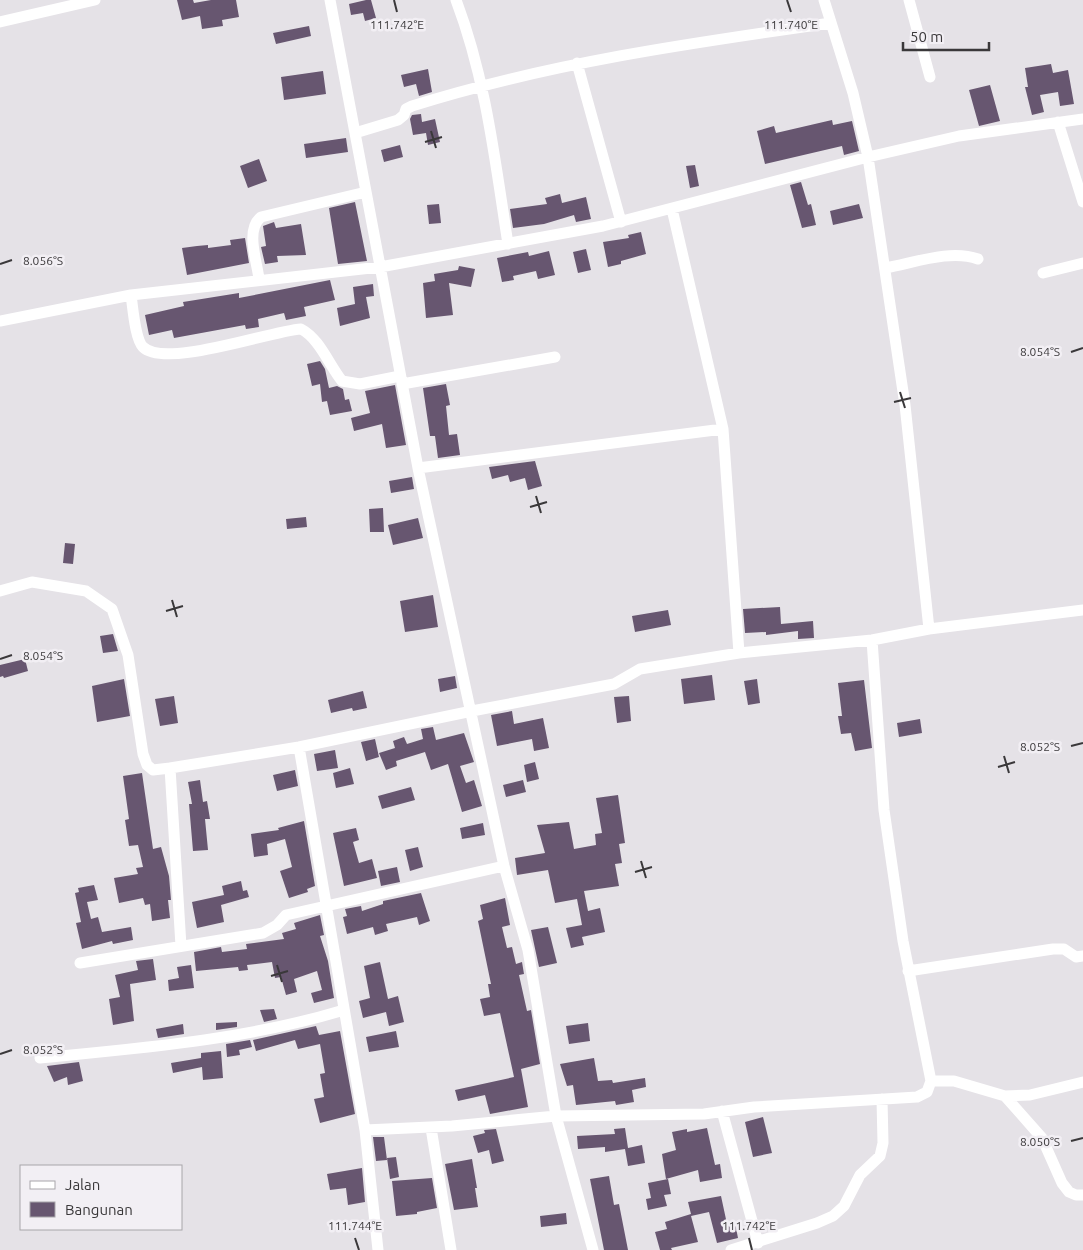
<svg xmlns="http://www.w3.org/2000/svg" width="1083" height="1250" font-family="Ubuntu,sans-serif">
<style>
.building{fill:#675670}
.lines{fill:none;stroke-linecap:round;stroke-linejoin:round}
.minor{stroke:#fff;stroke-width:11}
.ticks{fill:none;stroke:#3a383a;stroke-width:2}
.ticks-label{font-size:12px;text-anchor:middle;fill:#3a383a;stroke:#f2eff4;stroke-width:5;stroke-linejoin:round;paint-order:stroke}
</style>
<rect width="100%" height="100%" fill="#e5e2e7"/>
<!-- building -->
<path class="building" d="M177 0H193L194 3 211 0H236L239 17 222 20 223 26 202 29 200 16 182 20Z
M366 0H371L376 18 365 21 363 13 351 15 349 4Z
M309 26 311 36 276 44 273 33Z
M1051 64 1053 73 1068 70 1074 104 1060 106 1058 92 1040 95 1044 112 1032 115 1025 87H1028L1025 68Z
M428 69 432 92 419 96 416 84 404 87 401 75Z
M323 71 326 94 284 100 281 77Z
M990 85 1000 121 979 126 969 90Z
M421 114 422 122 435 119 440 142 428 145 426 133 413 135 410 119 412 115Z
M832 120 833 125 852 121 859 151 844 155 842 146 765 164 757 131 774 126 776 133Z
M346 138 348 152 306 158 304 144Z
M400 145 403 157 384 162 381 150Z
M259 159 267 181 248 188 240 166Z
M695 165 699 186 690 188 686 166Z
M801 182 808 205 811 204 816 225 802 228 790 185Z
M560 194 562 203 586 197 591 219 576 222 574 215 544 224 513 228 510 209 547 204 545 198Z
M355 202 367 261 338 264 329 208Z
M439 204 441 223 429 224 427 205Z
M859 204 863 218 833 225 830 211Z
M274 222 276 228 301 224 306 255 277 256 278 262 265 264 261 247 266 246 263 226Z
M641 232 646 254 621 261V264L608 267 603 242 629 238 628 235Z
M245 238 249 263 187 275 182 248 197 246 208 245V248L231 245 230 240Z
M586 249 591 270 578 273 573 252Z
M549 251 555 275 538 279 536 271 513 276 514 280 502 282 497 258 528 252 529 256Z
M459 266 475 269 471 287 449 283 453 315 426 318 423 283 435 281 434 274 458 270Z
M330 280 335 300 304 307 306 316 286 320 284 313 258 319 259 327 246 329 245 325 174 338 172 330 149 335 145 315 184 306 183 302 239 293V298Z
M373 284 374 296 366 297 370 318 340 326 337 308 355 304 353 287Z
M320 361 325 369 329 388 337 386 343 389 345 400 349 399 352 411 330 415 327 401 322 402 320 384 312 386 307 364Z
M446 384 450 405 446 406 449 435 457 434 460 455 438 458 435 436H430L423 388Z
M395 385 406 445 386 448 382 424 354 431 351 418 370 413 365 391Z
M535 461 542 486 528 490 525 478 510 482 508 475 492 479 489 467Z
M412 477 414 489 391 493 389 481Z
M383 508 384 532H370L369 509Z
M306 517 307 527 287 529 286 519Z
M418 518 423 538 393 545 388 525Z
M65 543 75 544 73 564 63 563Z
M433 595 438 627 405 632 400 601Z
M780 607 781 624 813 621 814 638 798 639V631L766 635V632L745 633 743 609Z
M668 610 671 625 635 632 632 616Z
M113 634 118 651 103 653 100 636Z
M25 659 28 671 4 678 3 676 0 677V665Z
M712 675 715 700 684 704 681 679Z
M455 676 457 688 440 692 438 679Z
M124 679 130 716 97 722 92 686Z
M757 679 760 703 748 705 744 681Z
M864 680 872 748 855 751 851 733 841 734 838 716H842L838 683Z
M363 691 367 708 353 711 352 708 331 713 328 700Z
M174 696 178 723 160 726 155 699Z
M629 696 631 721 617 723 614 697Z
M512 711 514 724 543 718 549 748 534 751 532 739 497 746 491 715Z
M920 719 922 733 899 737 897 723Z
M433 727 436 740 464 733 474 762 460 766 466 783 474 780 482 806 462 812 448 764 431 770 425 752 396 761 397 766 386 770 379 753 395 748 393 741 404 737 407 744 423 739 421 729Z
M375 739 379 757 366 761 361 742Z
M335 750 338 768 317 771 314 754Z
M535 762 539 779 527 782 524 765Z
M350 768 354 784 336 788 333 773Z
M295 770 298 786 277 791 273 775Z
M142 773 153 849 161 847 169 876 171 900H168L170 918 152 921 150 904 145 905 143 898 119 903 114 878 138 874 136 868 143 867 138 845 129 846 125 820 129 819 123 776Z
M200 780 203 802 207 801 210 819H205L208 850 193 851 189 804H192L188 782Z
M523 780 526 792 506 797 503 785Z
M411 787 415 800 382 809 378 796Z
M618 795 625 843 619 844 622 863 615 864 619 886 584 891 588 911 600 908 605 932 582 937 584 945 571 948 566 928 582 925 577 899 555 903 548 870 517 875 515 858 545 853 537 825 569 822 574 849 596 845 595 834 602 833 596 798Z
M304 821 315 886 307 889 308 892 289 898 280 871 292 867 285 839 267 844 268 855 254 857 251 834 279 830 278 828Z
M483 823 485 835 462 839 460 828Z
M356 828 359 840 353 842 359 863 372 859 377 878 344 886 333 833Z
M418 847 423 867 410 871 405 850Z
M397 867 400 882 381 886 378 871Z
M241 881 243 891 247 890 249 897 221 905 224 922 197 928 192 902 224 895 222 886Z
M94 885 98 900 87 902 91 919 98 917 102 932 131 927 133 940 113 944 112 941 82 949 76 923 81 922 75 893 79 892 78 888Z
M421 893 430 921 419 925 417 917 386 924 388 931 375 935 373 927 347 934 343 917 347 916 345 909 361 906 362 911 383 904V901Z
M505 898 510 925 502 927 507 948 512 947 516 964 522 962 524 974 519 975 527 1011 531 1010 540 1064 521 1069 528 1107 490 1114 485 1095 458 1101 455 1090 514 1077 500 1013 484 1016 480 999 490 997 488 984H491L478 921 483 919 480 905Z
M320 915 324 935 320 936 328 961 334 998 314 1003 311 993 322 990 317 971 294 979 297 992 286 995 281 977 275 978 272 962 247 965 248 970 239 971 238 967 196 971 194 952 221 947 222 952 247 949 246 944 284 939 282 933 296 929 294 923Z
M548 927 557 963 539 967 531 930Z
M153 959 156 980 130 984 134 1021 113 1025 109 999 120 997 115 975 138 970 136 961Z
M380 962 388 999 398 996 404 1022 389 1026 386 1012 363 1018 359 1001 370 998 364 966Z
M191 965 194 988 169 991 168 980 179 978 177 967Z
M274 1009 277 1019 264 1022 260 1010Z
M237 1022V1027L216 1030V1023Z
M588 1023 590 1041 569 1044 566 1026Z
M183 1024 184 1034 158 1038 156 1029Z
M316 1026 319 1035 340 1031 355 1114 320 1123 314 1099 324 1097 320 1074 325 1073 320 1044 298 1049 295 1040 256 1051 253 1040Z
M396 1031 399 1047 369 1052 366 1037Z
M250 1040 252 1047 239 1050 240 1055 227 1057 226 1044Z
M221 1051 223 1078 203 1080 202 1067 173 1073 171 1063 201 1058V1053Z
M594 1058 598 1081 612 1080 613 1083 645 1078 646 1087 632 1090 634 1102 616 1105 615 1101 576 1105 573 1085 567 1086 560 1064Z
M79 1062 83 1081 68 1085 67 1077 54 1082 47 1066Z
M763 1117 772 1153 753 1157 745 1122Z
M625 1128 628 1148 642 1145 645 1163 628 1166 625 1149 605 1152V1147L578 1149 577 1136 615 1134 614 1129Z
M707 1128 715 1165 720 1164 722 1178 700 1182 698 1170 666 1179 662 1154 676 1150 672 1132 687 1129V1132Z
M496 1129 504 1161 492 1164 489 1150 478 1153 473 1136 485 1133 484 1130Z
M373 1137H384L387 1160 376 1161Z
M396 1157 399 1177 390 1179 387 1158Z
M472 1159 477 1188H475L478 1207 454 1210 445 1164Z
M362 1168 365 1202 348 1205 346 1188 330 1190 327 1174Z
M609 1176 614 1205 619 1204 628 1250H604L590 1179Z
M432 1178 437 1208 417 1212V1214L396 1216 392 1181Z
M668 1179 671 1194 664 1195 667 1206 648 1210 646 1199 651 1198 648 1183Z
M721 1196 727 1224 735 1223 738 1238 717 1243 709 1212 691 1216 698 1242 671 1248 672 1250H660L655 1232 667 1229 665 1222 691 1214 688 1202Z
M566 1213 567 1224 541 1227 540 1216Z"/>
<g class="lines">
<!-- minor -->
<path class="minor" d="M330 0 418 468 504 866 528 950 556 1116 593 1250
M456 0C486 79 495 161 508 244
M824 0 853 93 868 157 905 405 929 629
M909 0 930 77
M0 22 95 0
M577 63 621 222
M1058 122 1083 202
M355 133 398 120 404 115 406 109 412 106C549 63 690 43 831 23
M672 209 723 429 739 653
M885 268C914 263 950 249 978 259
M1043 273 1083 263
M259 279C257 261 245 230 261 217L366 192
M131 295C133 308 135 339 143 347 165 369 270 331 301 329 320 339 329 365 342 381L360 384 400 376
M0 321 131 295 380 267 603 226 868 157 959 136 1083 119
M402 384 555 357
M418 468 723 429
M0 591 32 582 86 591 112 609 128 655 143 754 147 765 153 770 170 768
M299 747 365 1130 452 1126 556 1116 704 1114 754 1107 917 1097 927 1092 931 1081 903 941 884 810 872 640
M181 946 170 768 299 747 472 711 614 684 640 669 739 653 872 640 929 629 1083 610
M80 963 263 933 277 925 286 915 504 866
M908 971 1053 949H1064L1076 957 1083 956
M40 1058C142 1048 245 1040 344 1010
M931 1081H954L1005 1096 1030 1095 1083 1082
M1005 1096 1042 1138 1062 1183 1069 1192 1076 1195H1083
M722 1111 758 1243
M431 1128 451 1250
M365 1130 378 1250
M731 1250 817 1223 833 1216 844 1206 860 1175 880 1156 883 1143 882 1099"/>
</g>
<!-- ticks -->
<path class="ticks" d="M394 0 397 12M787 0 791 12M431 131 436 148M425 142 442 137M0 264 12 260M1071 352 1083 348M900 392 905 408M894 402 911 398M536 496 541 513M530 507 547 502M172 600 177 617M166 611 183 606M0 659 12 655M1071 746 1083 743M1004 756 1009 773M998 767 1015 762M641 861 646 878M635 872 652 867M277 965 282 982M271 976 288 971M0 1054 12 1050M1071 1141 1083 1138M355 1238 359 1250M749 1238 752 1250"/>
<g class="ticks-label">
<text x="397" y="29">111.742°E</text>
<text x="791" y="29">111.740°E</text>
<text x="43" y="265">8.056°S</text>
<text x="1040" y="356">8.054°S</text>
<text x="43" y="660">8.054°S</text>
<text x="1040" y="751">8.052°S</text>
<text x="43" y="1054">8.052°S</text>
<text x="1040" y="1146">8.050°S</text>
<text x="355" y="1230">111.744°E</text>
<text x="749" y="1230">111.742°E</text>
</g>
<!-- legend -->
<rect x="20" y="1165" width="162" height="65" fill="#f2eff4" stroke="#a8a6aa"/>
<rect x="30" y="1181" width="25" height="8" fill="#ffffff" stroke="#a8a6aa"/>
<text x="65" y="1190" font-size="15" fill="#3a383a">Jalan</text>
<rect x="30" y="1202" width="25" height="15" fill="#675670" stroke="#a8a6aa"/>
<text x="65" y="1215" font-size="15" fill="#3a383a">Bangunan</text>
<!-- scale -->
<path d="M903 42v8h86v-8" fill="none" stroke="#3a383a" stroke-width="2.5"/>
<text x="910" y="42" font-size="15" fill="#3a383a" stroke="#f2eff4" stroke-width="4" paint-order="stroke">50 m</text>
</svg>
